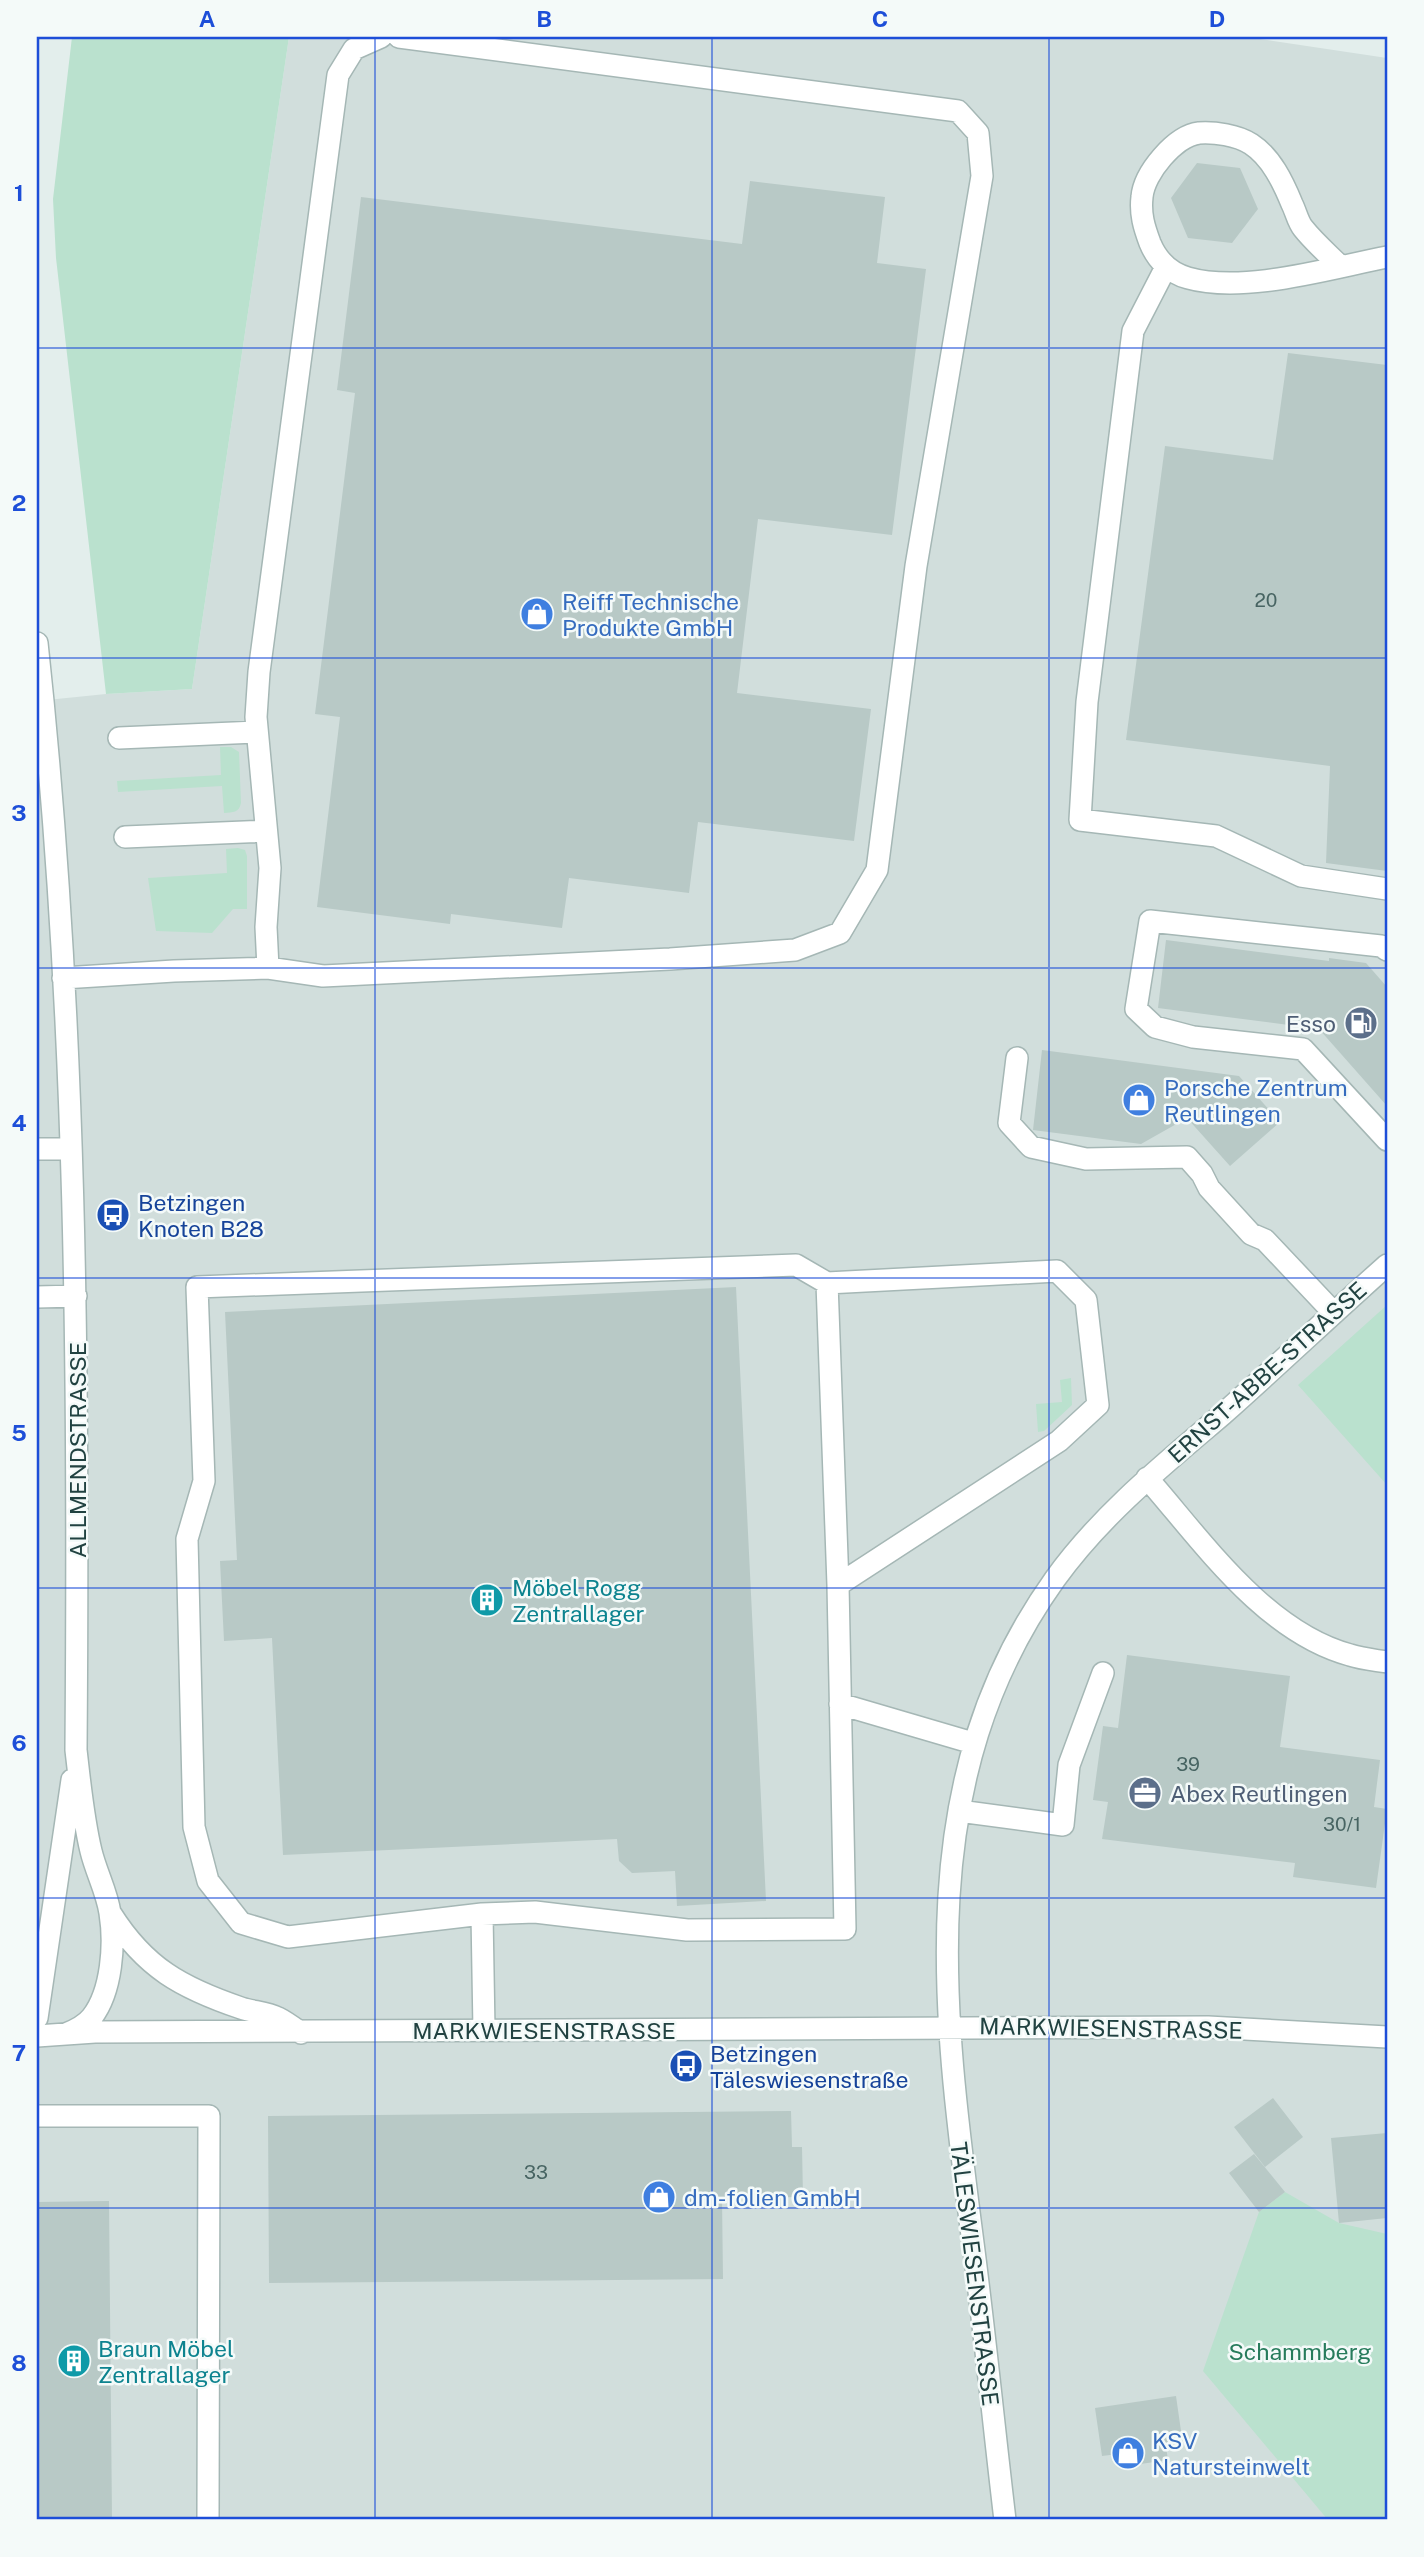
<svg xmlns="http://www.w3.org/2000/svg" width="1424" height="2557" font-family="'Public Sans',sans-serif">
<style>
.built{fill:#d1dedc}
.green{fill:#bae1ce}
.building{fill:#b8c9c6}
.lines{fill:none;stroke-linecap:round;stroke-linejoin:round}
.minor-casing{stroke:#a5b7b5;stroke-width:24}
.minor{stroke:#fff;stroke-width:21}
.grid{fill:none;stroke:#1d4ed8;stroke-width:2;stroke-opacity:0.55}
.labels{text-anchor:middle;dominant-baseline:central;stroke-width:5;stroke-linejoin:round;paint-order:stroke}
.number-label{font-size:19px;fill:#476462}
.shop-label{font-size:23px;fill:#366cbe;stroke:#f4faf9;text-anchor:start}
.service-label{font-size:23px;fill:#4e5e75;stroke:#f4faf9;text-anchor:end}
.transit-label{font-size:23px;fill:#164399;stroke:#f4faf9;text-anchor:start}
.street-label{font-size:23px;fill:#214241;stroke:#f4faf9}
.culture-label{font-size:23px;fill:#0d838f;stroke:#f4faf9;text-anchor:start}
.park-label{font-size:23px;fill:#277c5c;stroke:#f4faf9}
.neatline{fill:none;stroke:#1d4ed8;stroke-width:2.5}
.grid-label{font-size:23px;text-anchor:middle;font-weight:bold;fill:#1d4ed8}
</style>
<rect width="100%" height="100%" fill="#e3eeec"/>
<!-- built -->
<path class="built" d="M289 37H1013L1031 39 1032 37H1247L1387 58V2520H37V701L106 694 192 689Z"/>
<!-- green -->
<path class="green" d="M72 37H289L192 689 106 694 56 258 53 199Z
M220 747H231L239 752 241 803C239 813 233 812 224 813L222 786 118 792 117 781 221 775Z
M238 848 245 850 247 856V909H233L212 933 156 931 148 878 227 873 226 849Z
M1387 1305V1485L1298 1385Z
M1071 1378 1072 1405 1044 1431 1038 1432 1036 1404 1062 1402 1060 1380Z
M1285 2192 1339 2223 1387 2234V2520H1328L1203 2371 1259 2212Z"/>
<!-- building -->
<path class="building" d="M1197 163 1240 168 1258 209 1232 243 1188 238 1171 198Z
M750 181 885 197 877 263 926 269 892 535 758 519 737 693 871 709 854 841 698 822 689 893 569 878 562 928 451 914 450 924 317 907 340 717 315 714 355 393 337 390 361 197 742 244Z
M1288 353 1387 365V871L1326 863 1330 766 1126 740 1165 446 1273 460Z
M1166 940 1329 961V958L1366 963 1387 987V1106L1319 1029 1158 1008Z
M1042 1050 1239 1076 1280 1122 1230 1166 1187 1118 1141 1144 1033 1130Z
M736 1287 766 1901 677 1906 675 1871 632 1873 619 1861 617 1839 283 1855 272 1638 224 1641 220 1561 237 1560 225 1312Z
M1127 1655 1290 1676 1280 1747 1380 1760 1374 1807 1387 1809 1376 1888 1293 1877 1295 1863 1102 1839 1108 1802 1093 1800 1103 1726 1118 1728Z
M1273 2098 1303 2137 1265 2167 1234 2127Z
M791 2111 792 2147H802L803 2197 722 2198 723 2279 269 2283 268 2116Z
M1387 2133V2218L1339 2223 1331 2138Z
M1254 2154 1285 2192 1259 2212 1229 2173Z
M109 2201 112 2520H37V2202Z
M1176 2396 1183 2445 1166 2447 1168 2460 1120 2467 1118 2454 1102 2456 1095 2408Z"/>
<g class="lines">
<defs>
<path id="minor" d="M1340 266C1328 254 1314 242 1303 228 1298 222 1296 212 1292 204 1283 182 1271 157 1251 144 1237 135 1215 132 1199 133 1175 136 1144 173 1142 197 1140 214 1144 227 1150 243 1157 260 1170 273 1188 278 1244 294 1330 268 1387 257
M1166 267 1133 331 1087 702 1080 820 1216 836 1301 876 1387 889
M37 643C77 1011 79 1381 76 1750 80 1784 83 1818 91 1851 96 1872 107 1892 110 1913 115 1944 112 1991 92 2017 85 2026 76 2030 66 2034
M119 738 257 732
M125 837 266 831
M1387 950 1381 946 1150 921 1136 1009 1155 1027 1193 1037 1303 1049 1387 1140
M268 968 266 927 270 868 256 717 259 672 338 75 354 49 381 37
M63 978 174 971 268 968 323 976 670 959 795 950 840 933 877 870 916 566 982 176 978 133 958 111 399 37
M1017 1058 1009 1123 1031 1147 1086 1159 1187 1157 1202 1174 1209 1188 1251 1234 1265 1240 1334 1313
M37 1149H71
M37 1297 76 1296
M1147 1478C1203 1542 1265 1632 1350 1655 1362 1659 1375 1660 1387 1662
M840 1704 973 1743
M959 1811 1063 1825 1069 1765 1103 1673
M111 1914C145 1968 182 1988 241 2008 253 2012 267 2012 278 2018 286 2022 294 2028 301 2033
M482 1914 288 1937 241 1923 208 1881 194 1827 187 1539 204 1481 197 1287 796 1265 827 1283 1057 1271 1086 1300 1098 1405 1059 1441 838 1585
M37 2018 72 1780
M484 2030 482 1914 535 1912 687 1930 845 1929 838 1585 827 1283
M37 2036 95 2032 1208 2027 1387 2037
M37 2116H209L208 2520
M1005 2520C994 2428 985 2335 973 2243 943 2013 911 1780 1055 1579 1101 1515 1163 1465 1223 1414 1278 1365 1332 1314 1387 1265"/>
</defs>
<!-- minor casing -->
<use href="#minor" class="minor-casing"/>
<!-- minor -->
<use href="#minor" class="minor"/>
</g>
<!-- grid -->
<path class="grid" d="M375 37V2520M712 37V2520M1049 37V2520M37 348H1387M37 658H1387M37 968H1387M37 1278H1387M37 1588H1387M37 1898H1387M37 2208H1387"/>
<!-- icons -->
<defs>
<symbol id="shop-disc" viewBox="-11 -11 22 22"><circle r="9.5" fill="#3f7fe0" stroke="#f4faf9"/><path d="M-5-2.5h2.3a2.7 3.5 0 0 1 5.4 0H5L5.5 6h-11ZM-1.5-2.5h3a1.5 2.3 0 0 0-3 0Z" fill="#fff"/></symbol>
<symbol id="fuel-disc" viewBox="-11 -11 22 22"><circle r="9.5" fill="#5c6f8a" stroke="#f4faf9"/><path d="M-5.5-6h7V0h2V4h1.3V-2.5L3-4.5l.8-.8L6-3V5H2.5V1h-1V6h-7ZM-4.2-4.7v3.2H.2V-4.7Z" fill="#fff"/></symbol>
<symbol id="bus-disc" viewBox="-11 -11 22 22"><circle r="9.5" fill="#1a4fb4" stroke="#f4faf9"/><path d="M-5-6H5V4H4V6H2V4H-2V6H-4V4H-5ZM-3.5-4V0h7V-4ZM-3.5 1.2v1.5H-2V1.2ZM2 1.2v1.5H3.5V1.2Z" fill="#fff"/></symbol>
<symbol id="building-disc" viewBox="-11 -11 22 22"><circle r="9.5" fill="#0f9aa8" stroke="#f4faf9"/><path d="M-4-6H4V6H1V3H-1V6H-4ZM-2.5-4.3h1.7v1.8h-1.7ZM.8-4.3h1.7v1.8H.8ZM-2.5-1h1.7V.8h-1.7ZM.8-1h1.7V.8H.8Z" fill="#fff"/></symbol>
<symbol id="office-disc" viewBox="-11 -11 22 22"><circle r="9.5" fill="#5c6f8a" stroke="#f4faf9"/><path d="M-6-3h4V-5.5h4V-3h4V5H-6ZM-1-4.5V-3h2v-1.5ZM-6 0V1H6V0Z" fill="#fff"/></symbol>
</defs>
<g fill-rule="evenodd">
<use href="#shop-disc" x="518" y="595" width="38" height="38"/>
<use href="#fuel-disc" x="1342" y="1004" width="38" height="38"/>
<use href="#shop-disc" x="1120" y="1081" width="38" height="38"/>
<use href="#bus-disc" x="94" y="1196" width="38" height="38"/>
<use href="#building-disc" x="468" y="1581" width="38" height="38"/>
<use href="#office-disc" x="1126" y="1774" width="38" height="38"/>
<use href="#bus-disc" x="667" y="2047" width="38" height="38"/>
<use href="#shop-disc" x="640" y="2178" width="38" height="38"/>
<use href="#building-disc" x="55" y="2342" width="38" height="38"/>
<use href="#shop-disc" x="1109" y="2434" width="38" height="38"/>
</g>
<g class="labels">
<!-- number labels -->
<g class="number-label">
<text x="1266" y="600">20</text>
<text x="1188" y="1764">39</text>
<text x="1342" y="1824">30/1</text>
<text x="536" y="2172">33</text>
</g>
<!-- shop labels -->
<g class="shop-label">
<text x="562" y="601">Reiff Technische<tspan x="562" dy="26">Produkte GmbH</tspan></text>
<text x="1164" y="1087">Porsche Zentrum<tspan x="1164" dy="26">Reutlingen</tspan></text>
<text x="684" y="2197">dm-folien GmbH</text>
<text x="1152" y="2440">KSV<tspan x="1152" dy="26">Natursteinwelt</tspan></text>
</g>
<!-- service labels -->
<g class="service-label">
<text x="1336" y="1023">Esso</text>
<text x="1170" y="1793" text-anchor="start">Abex Reutlingen</text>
</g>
<!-- transit labels -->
<g class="transit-label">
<text x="138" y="1202">Betzingen<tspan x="138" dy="26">Knoten B28</tspan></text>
<text x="710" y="2053">Betzingen<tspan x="710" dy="26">Täleswiesenstraße</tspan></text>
</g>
<!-- street labels -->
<g class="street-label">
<text transform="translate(1267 1372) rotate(-42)">ERNST-ABBE-STRASSE</text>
<text transform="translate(77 1450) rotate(-90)">ALLMENDSTRASSE</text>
<text transform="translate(1111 2028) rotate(1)">MARKWIESENSTRASSE</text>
<text x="544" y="2030">MARKWIESENSTRASSE</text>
<text transform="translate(975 2274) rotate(83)">TÄLESWIESENSTRASSE</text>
</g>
<!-- culture labels -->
<g class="culture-label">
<text x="512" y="1587">Möbel Rogg<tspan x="512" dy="26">Zentrallager</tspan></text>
<text x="98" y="2348">Braun Möbel<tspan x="98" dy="26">Zentrallager</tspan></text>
</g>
<!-- park labels -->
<g class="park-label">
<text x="1300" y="2351">Schammberg</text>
</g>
</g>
<!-- border -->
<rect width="1424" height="2557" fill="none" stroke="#f4faf9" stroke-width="77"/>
<rect x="38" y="38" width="1348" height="2480" class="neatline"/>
<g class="grid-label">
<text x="207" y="27">A</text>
<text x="544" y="27">B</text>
<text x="880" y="27">C</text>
<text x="1217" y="27">D</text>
<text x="19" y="201">1</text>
<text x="19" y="511">2</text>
<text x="19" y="821">3</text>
<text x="19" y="1131">4</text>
<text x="19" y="1441">5</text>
<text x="19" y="1751">6</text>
<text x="19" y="2061">7</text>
<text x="19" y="2371">8</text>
</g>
</svg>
